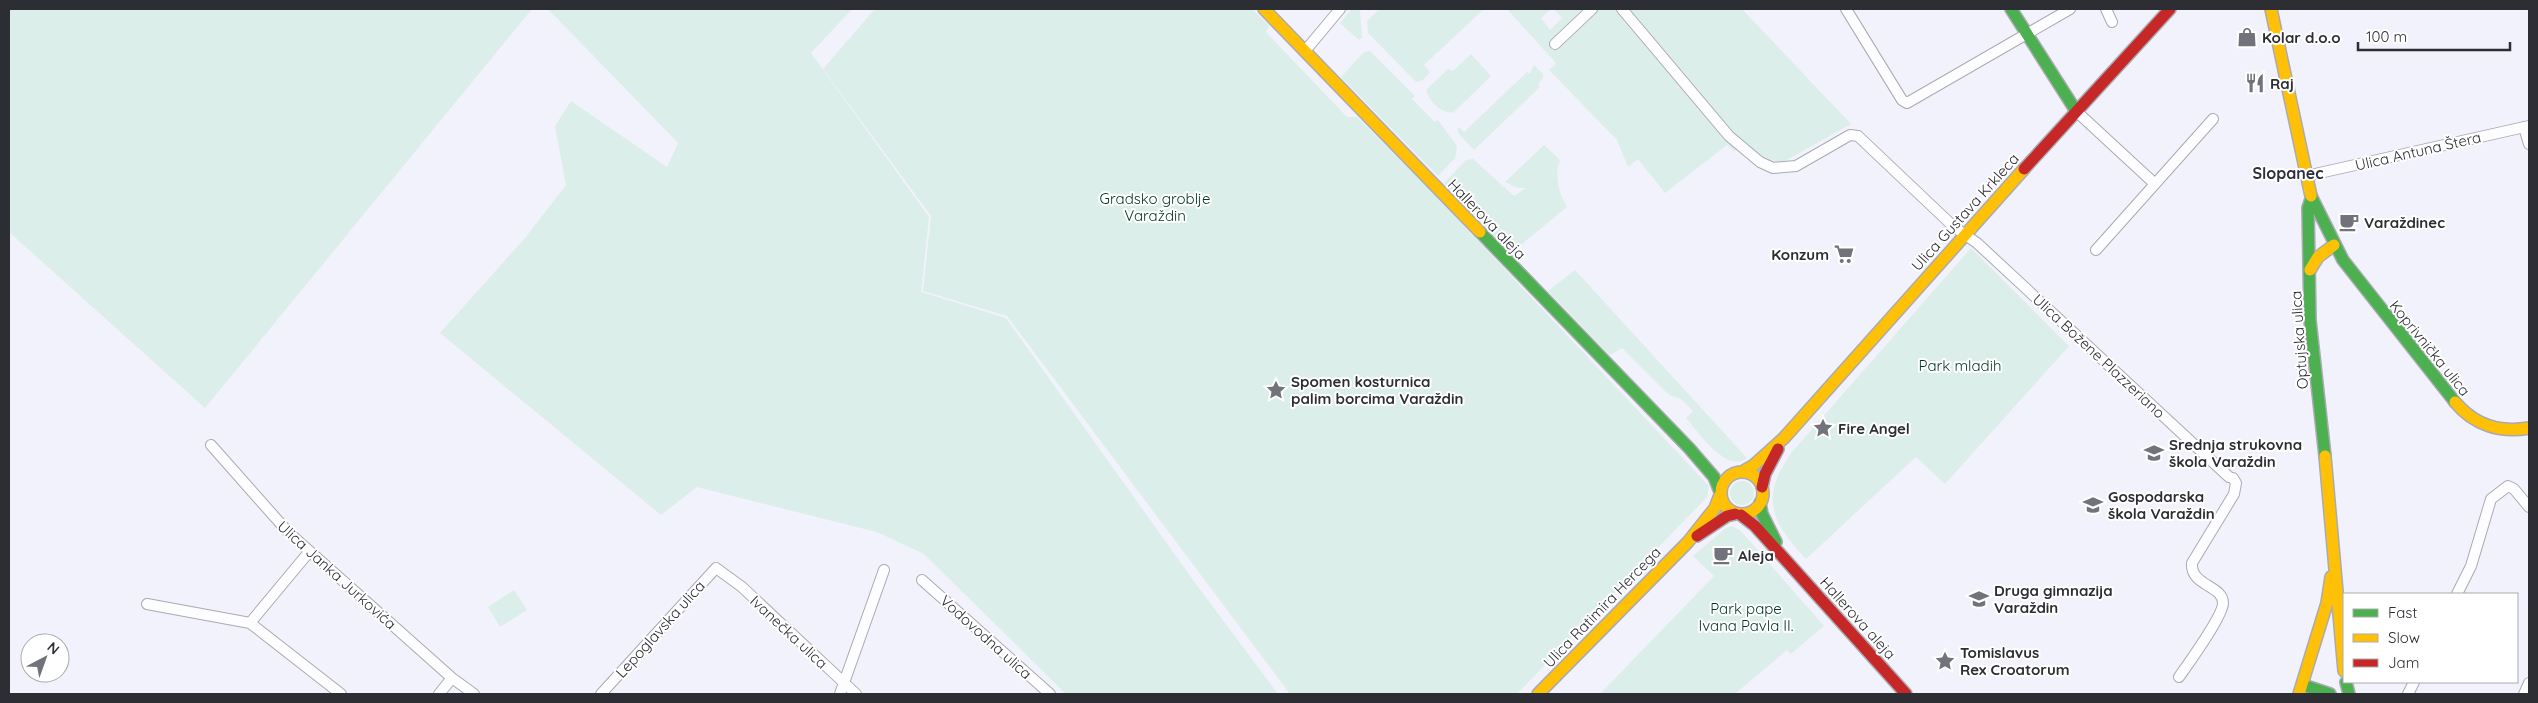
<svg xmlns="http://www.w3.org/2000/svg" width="2538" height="703" font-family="Quicksand,sans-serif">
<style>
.green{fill:#dceee9}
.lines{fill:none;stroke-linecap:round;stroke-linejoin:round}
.street-casing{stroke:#aaaab2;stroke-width:12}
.fast-casing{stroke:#aaaab2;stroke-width:14}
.slow-casing{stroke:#aaaab2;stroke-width:14}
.jam-casing{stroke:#aaaab2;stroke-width:14}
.street{stroke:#fdfdff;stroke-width:10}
.fast{stroke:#4caf50;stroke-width:11}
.slow{stroke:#ffc107;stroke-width:11}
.jam{stroke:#c62828;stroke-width:11}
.labels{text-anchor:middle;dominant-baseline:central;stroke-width:4;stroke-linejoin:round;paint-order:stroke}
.poi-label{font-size:15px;font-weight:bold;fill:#2d2d34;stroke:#fff;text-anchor:start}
.street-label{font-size:15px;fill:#2d2d34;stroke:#fff}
.park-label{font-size:15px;fill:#013522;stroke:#fff}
.neighbourhood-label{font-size:16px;font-weight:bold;fill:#2e2e3c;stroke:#fff}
</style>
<rect width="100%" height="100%" fill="#f2f2fc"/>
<!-- green -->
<path class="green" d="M9 9H532L205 408 9 232Z
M548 9H852L811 53 929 217 921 292 1006 318 1193 580 1278 694H1066L924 554 877 532 697 487 661 515 440 333 525 238 566 185 555 126 571 101 667 167 678 143Z
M875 9H1252L1269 25 1266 32 1347 117H1357L1434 194 1709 486 1707 497 1517 694H1290L1007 316 923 291 931 216 823 69Z
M1352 9H1360L1362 38 1359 40 1340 23Z
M1379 9H1484L1424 65 1430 72 1423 80 1416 82 1368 33 1367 21Z
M1507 9H1551L1541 18 1550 30 1562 18 1554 9H1742L1851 124 1783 162C1766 162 1758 154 1746 143L1734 151 1727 145 1665 193 1638 159 1628 167 1617 140 1549 70 1556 63Z
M1370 51 1415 96 1412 99 1435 122 1438 120 1457 146 1455 158 1438 176 1341 77 1364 52Z
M1471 54 1491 76 1454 112C1442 115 1429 101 1426 90L1448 69 1453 71Z
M1534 65 1543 74V78L1538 84 1540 87 1474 150 1458 133V128L1459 127 1464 132 1527 72 1530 74Z
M1544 145 1560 160C1554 176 1559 193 1567 207L1511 253 1444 183 1466 160 1473 159 1514 196 1526 188H1518L1505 182Z
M1971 248 2069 346 1945 484 1916 457 1806 559C1770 521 1760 497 1792 452Z
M1575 270 1747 458C1727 474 1698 432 1686 418L1693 411 1681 399 1669 395 1622 348 1610 355 1548 291Z
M1730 493a12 12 0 1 1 24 0a12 12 0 1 1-24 0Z
M1732 526 1740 530 1824 626 1791 654 1787 650 1735 694H1600L1714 576 1693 556 1726 528Z
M514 590 527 610 500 627 488 607Z"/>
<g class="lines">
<defs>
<path id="street" d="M1622 9 1729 136 1760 162 1773 168 1796 166 1850 135 1858 136 1954 227 1977 243 2229 477 2233 478 2236 483 2234 494 2192 563C2190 586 2223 585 2223 603 2223 616 2188 664 2179 677
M1846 9 1902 100 1907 103 2070 9
M2106 9 2112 22
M1555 44 1592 9
M1305 51 1340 9
M2076 111 2155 184
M2524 127 2529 144
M2306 176 2529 126
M2096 250 2213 119
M211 445 288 532 452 678 474 694
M922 580 1050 694
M2457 594 2471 566 2491 499 2508 486 2514 489 2529 507
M147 604 250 623 341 694
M250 623 309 552
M439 694 452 678
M601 694 716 568 742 587 856 694
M840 694 884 570
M2408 694 2414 682
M2524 694 2529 683"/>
<path id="fast" d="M2011 9 2076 111
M2311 196 2343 260 2455 402
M2311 199 2308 208 2310 320 2325 456
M1480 232 1689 448 1714 477 1720 492
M1760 503 1762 514 1776 542
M2346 682 2349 694
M2303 685 2330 694"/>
<path id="slow" d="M1264 9 1480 232
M2271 9 2311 196
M2310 270 2318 257 2334 245
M2455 402C2474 425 2500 433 2529 428
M2325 456 2344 671
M1721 493a21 21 0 1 1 42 0a21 21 0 1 1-42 0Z
M1742 472 1754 465 1784 438 2024 169
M1538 694 1688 542 1715 508 1720 495
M2299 694 2327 603 2331 577"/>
<path id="jam" d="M2024 169 2170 9
M1762 487 1765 474 1778 449
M1741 515 1755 526 1906 694
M1697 536 1727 516 1735 514"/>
</defs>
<!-- street casing -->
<use href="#street" class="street-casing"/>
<!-- fast casing -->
<use href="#fast" class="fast-casing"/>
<!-- slow casing -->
<use href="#slow" class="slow-casing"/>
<!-- jam casing -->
<use href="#jam" class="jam-casing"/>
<!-- street -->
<use href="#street" class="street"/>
<!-- fast -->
<use href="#fast" class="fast"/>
<!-- slow -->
<use href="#slow" class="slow"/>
<!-- jam -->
<use href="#jam" class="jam"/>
</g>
<!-- icons -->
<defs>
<symbol id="shop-bare" viewBox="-9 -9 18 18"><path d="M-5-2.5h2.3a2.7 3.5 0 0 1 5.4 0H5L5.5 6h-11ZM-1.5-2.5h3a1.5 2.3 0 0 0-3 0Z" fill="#72727a" stroke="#fff" stroke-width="2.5" paint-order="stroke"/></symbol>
<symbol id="restaurant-bare" viewBox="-9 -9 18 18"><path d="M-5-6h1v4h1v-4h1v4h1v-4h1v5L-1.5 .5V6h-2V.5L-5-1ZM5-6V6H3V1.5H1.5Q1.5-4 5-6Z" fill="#72727a" stroke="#fff" stroke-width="2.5" paint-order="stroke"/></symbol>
<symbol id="cafe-bare" viewBox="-9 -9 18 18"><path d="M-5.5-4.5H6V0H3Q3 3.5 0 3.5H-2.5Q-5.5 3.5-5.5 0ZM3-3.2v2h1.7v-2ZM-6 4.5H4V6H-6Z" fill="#72727a" stroke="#fff" stroke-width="2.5" paint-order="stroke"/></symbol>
<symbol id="supermarket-bare" viewBox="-9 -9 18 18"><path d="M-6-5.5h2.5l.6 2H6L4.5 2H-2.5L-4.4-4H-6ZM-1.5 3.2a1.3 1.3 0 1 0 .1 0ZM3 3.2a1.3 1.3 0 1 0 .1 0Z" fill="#72727a" stroke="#fff" stroke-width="2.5" paint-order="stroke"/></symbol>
<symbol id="sight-bare" viewBox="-9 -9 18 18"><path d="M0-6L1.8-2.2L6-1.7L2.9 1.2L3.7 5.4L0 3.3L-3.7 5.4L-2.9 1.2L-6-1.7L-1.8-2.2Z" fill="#72727a" stroke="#fff" stroke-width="2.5" paint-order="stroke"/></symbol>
<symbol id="school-bare" viewBox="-9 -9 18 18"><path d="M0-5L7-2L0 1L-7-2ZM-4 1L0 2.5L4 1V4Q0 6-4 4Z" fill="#72727a" stroke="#fff" stroke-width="2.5" paint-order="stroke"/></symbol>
</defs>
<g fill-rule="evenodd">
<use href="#shop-bare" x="2233" y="23" width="28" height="28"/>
<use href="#restaurant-bare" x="2241" y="69" width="28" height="28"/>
<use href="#cafe-bare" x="2335" y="208" width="28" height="28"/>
<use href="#supermarket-bare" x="1830" y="240" width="28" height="28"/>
<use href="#sight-bare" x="1262" y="376" width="28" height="28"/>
<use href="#sight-bare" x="1809" y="414" width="28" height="28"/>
<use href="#school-bare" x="2140" y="439" width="28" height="28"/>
<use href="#school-bare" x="2079" y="491" width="28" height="28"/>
<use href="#cafe-bare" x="1709" y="541" width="28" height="28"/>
<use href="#school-bare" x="1965" y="585" width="28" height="28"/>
<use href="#sight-bare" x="1931" y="647" width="28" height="28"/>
</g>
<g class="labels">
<!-- poi labels -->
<g class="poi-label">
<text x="2262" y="37">Kolar d.o.o</text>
<text x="2270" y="83">Raj</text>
<text x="2364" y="222">Varaždinec</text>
<text x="1829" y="254" text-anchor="end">Konzum</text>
<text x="1291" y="381">Spomen kosturnica<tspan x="1291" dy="17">palim borcima Varaždin</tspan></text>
<text x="1838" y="428">Fire Angel</text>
<text x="2169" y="444">Srednja strukovna<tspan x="2169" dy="17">škola Varaždin</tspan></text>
<text x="2108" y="496">Gospodarska<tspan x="2108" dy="17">škola Varaždin</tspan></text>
<text x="1738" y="555">Aleja</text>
<text x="1994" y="590">Druga gimnazija<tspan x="1994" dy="17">Varaždin</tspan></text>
<text x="1960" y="652">Tomislavus<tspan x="1960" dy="17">Rex Croatorum</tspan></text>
</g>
<!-- street labels -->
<g class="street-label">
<text transform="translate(2418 151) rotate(-13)">Ulica Antuna Štera</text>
<text transform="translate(1965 212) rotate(-48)">Ulica Gustava Krkleca</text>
<text transform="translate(1487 219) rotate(46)">Hallerova aleja</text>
<text transform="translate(2299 340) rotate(-94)">Optujska ulica</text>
<text transform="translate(2430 348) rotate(51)">Koprivnička ulica</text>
<text transform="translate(2099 356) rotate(43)">Ulica Božene Plazzeriano</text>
<text transform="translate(337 575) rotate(42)">Ulica Janka Jurkovića</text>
<text transform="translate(1602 607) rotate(-46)">Ulica Ratimira Hercega</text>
<text transform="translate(1858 618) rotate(48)">Hallerova aleja</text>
<text transform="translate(660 629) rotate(-48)">Lepoglavska ulica</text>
<text transform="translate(789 632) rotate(43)">Ivanečka ulica</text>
<text transform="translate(986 637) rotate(42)">Vodovodna ulica</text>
</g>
<!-- park labels -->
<g class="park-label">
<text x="1155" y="198">Gradsko groblje<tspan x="1155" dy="17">Varaždin</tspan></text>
<text x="1960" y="365">Park mladih</text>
<text x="1746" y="608">Park pape<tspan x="1746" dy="17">Ivana Pavla II.</tspan></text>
</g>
<!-- neighbourhood labels -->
<g class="neighbourhood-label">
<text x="2288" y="173">Slopanec</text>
</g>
</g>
<!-- border -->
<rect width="2538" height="703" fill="none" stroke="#2d2d34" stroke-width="20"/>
<!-- legend -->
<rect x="2343" y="593" width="175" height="90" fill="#ffffff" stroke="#ababae"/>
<rect x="2353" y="609" width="25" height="8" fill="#4caf50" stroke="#ababae"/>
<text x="2388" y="618" font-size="15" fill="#2d2d34">Fast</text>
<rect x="2353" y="634" width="25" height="8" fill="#ffc107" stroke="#ababae"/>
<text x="2388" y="643" font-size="15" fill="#2d2d34">Slow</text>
<rect x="2353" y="659" width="25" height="8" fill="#c62828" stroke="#ababae"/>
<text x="2388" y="668" font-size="15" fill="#2d2d34">Jam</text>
<!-- north arrow -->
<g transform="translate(45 658) rotate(41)"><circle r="24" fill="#ffffff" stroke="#ababae"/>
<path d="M0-4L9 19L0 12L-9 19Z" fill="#72727a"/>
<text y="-8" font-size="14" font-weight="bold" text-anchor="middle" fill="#2d2d34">N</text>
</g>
<!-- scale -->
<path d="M2358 42v8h152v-8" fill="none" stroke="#2d2d34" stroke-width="2.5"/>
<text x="2366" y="42" font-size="15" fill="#2d2d34" stroke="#ffffff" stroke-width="4" paint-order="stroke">100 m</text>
</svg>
